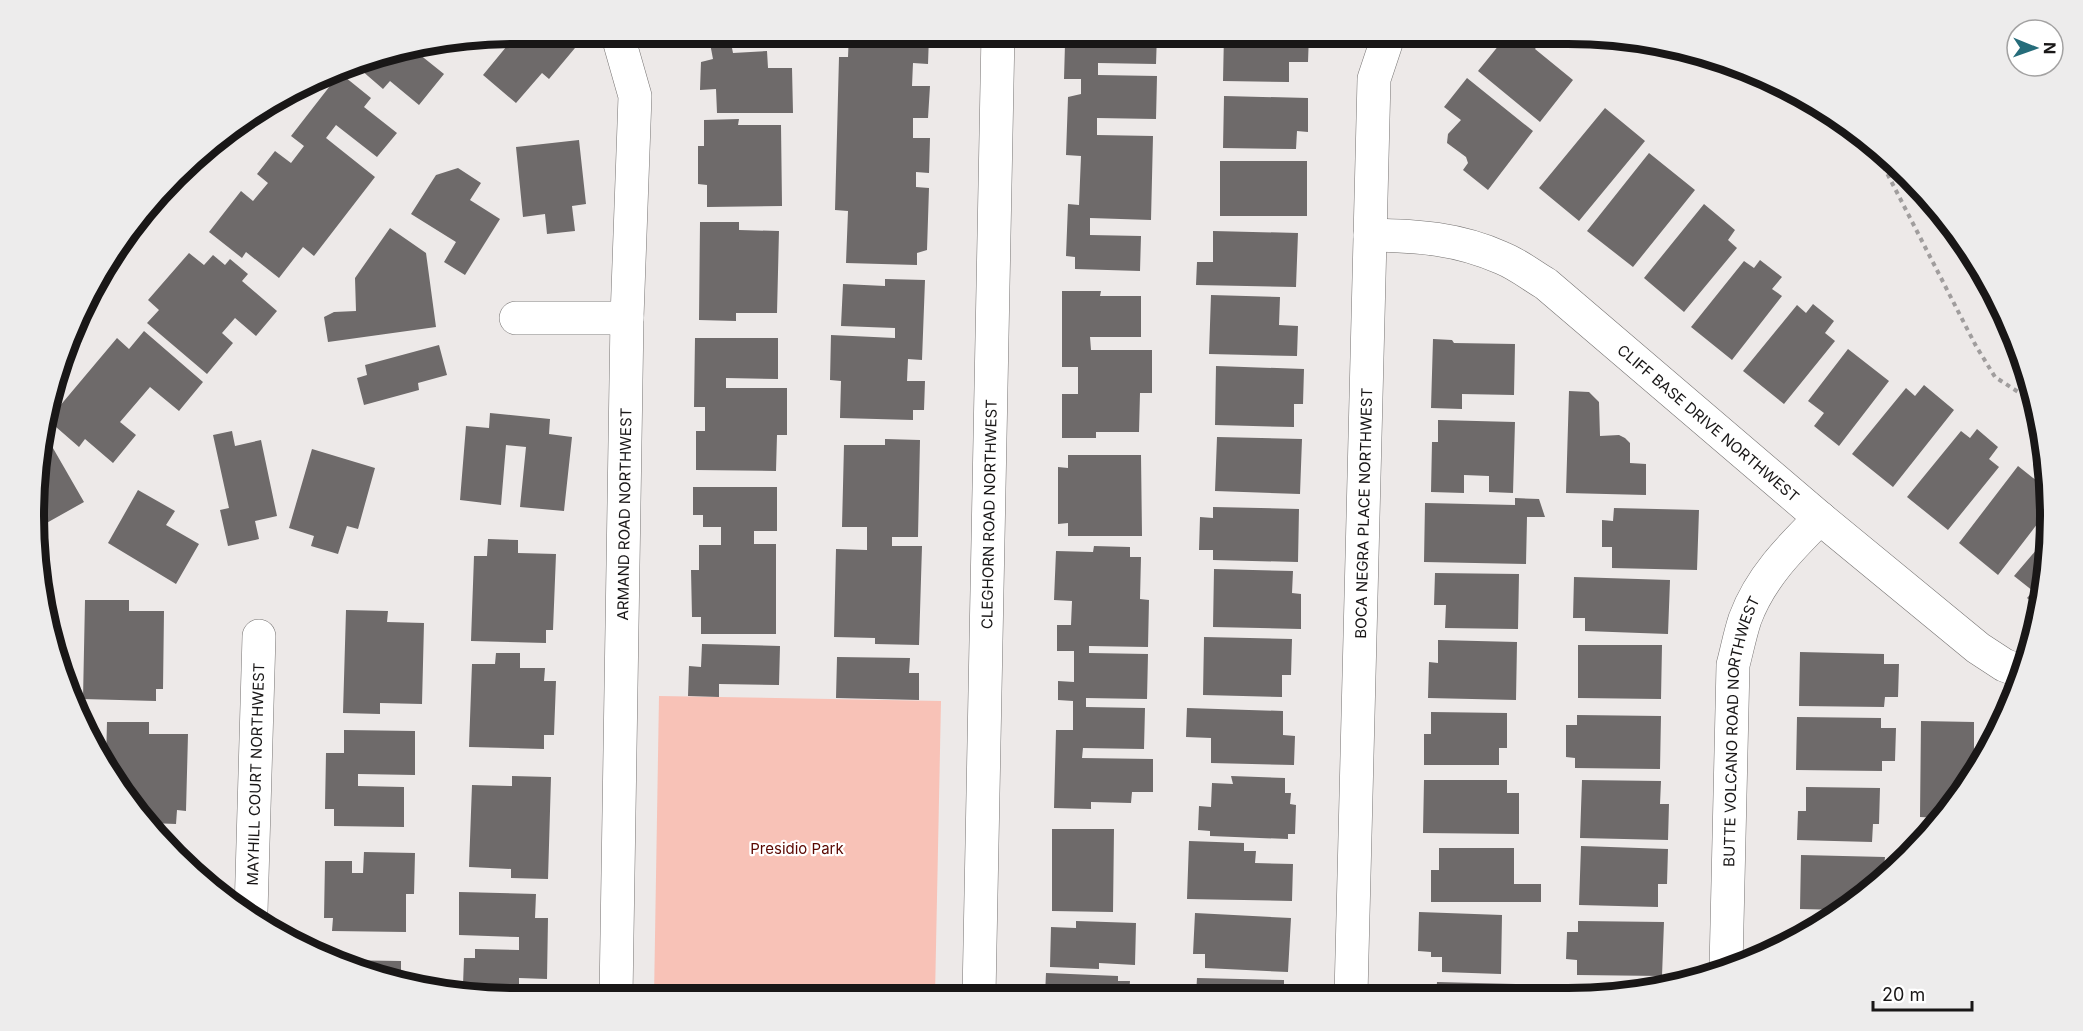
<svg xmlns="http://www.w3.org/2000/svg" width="2083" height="1031" font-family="Inter,sans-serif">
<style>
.green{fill:#f8c2b7}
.building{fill:#6e6a6a}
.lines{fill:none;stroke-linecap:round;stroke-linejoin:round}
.minor-casing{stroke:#777473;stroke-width:34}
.path{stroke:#a09d9d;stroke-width:4;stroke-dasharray:4.5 4.5;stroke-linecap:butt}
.minor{stroke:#fff;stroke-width:33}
.labels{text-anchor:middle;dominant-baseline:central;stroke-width:4.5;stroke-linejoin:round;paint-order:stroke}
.street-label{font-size:15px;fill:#191717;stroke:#fff}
.park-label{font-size:15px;fill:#5a0700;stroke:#fff}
.rim{fill:none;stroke:#191717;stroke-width:8}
</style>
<rect width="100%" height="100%" fill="#ede9e8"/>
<!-- green -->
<path class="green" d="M659 696 941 701 935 996 654 997Z"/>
<!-- building -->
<path class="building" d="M516 33H557L575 48 549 79 542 73 516 103 483 75 511 41 504 35Z
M708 33H785L786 36 732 48 733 53 767 51 768 68H792L793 113H717L716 89 700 90 701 62 713 59Z
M849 33H919V36H929L928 64 913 63 912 86H930L928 118H913V138H930L929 173 916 172V187L929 188 927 250 917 253V265L846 263 848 211 835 210 839 57H848Z
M1077 34H1157L1156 64 1098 63V75L1157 76 1156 119 1097 118V135L1153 136 1151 220 1090 218V235L1141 236 1140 271 1075 269V257L1066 256 1068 204 1079 205 1081 156 1066 155 1068 97 1081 94V79H1064L1065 44 1077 45Z
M1224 34H1309L1308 62H1289V82L1223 81Z
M1508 34H1542L1545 36 1535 49 1573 80 1540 122 1478 71Z
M477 39 469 48 462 42Z
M414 50 444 74 419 105 390 81 383 89 353 63 360 59Z
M340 73 371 98 364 107 397 133 377 157 336 125 326 138 375 177 314 256 303 247 279 278 246 252 242 258 209 232 241 191 253 201 268 183 257 174 275 151 291 163 304 146 291 136Z
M1467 78 1533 131 1488 190 1463 170 1468 163 1466 157 1447 143 1448 134 1461 120 1444 107Z
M1224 96 1308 98V132L1297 131 1296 149 1223 148Z
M1605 108 1645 141 1579 221 1539 188Z
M739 119 738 125H781L782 206 707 207V185L698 184V146H704V120Z
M579 140 586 204 572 206 575 231 547 234 545 214 523 217 516 147Z
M1649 153 1695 190 1633 267 1587 231Z
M1220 161H1307V216H1220Z
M458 168 481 183 470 200 500 219 465 275 444 262 456 242 411 214 436 175Z
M1704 204 1735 230 1728 240 1737 248 1684 312 1644 278Z
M700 222H739V230L779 231 777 313H736V321L699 320Z
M390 228 426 253 436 327 328 342 324 317 334 312 356 311 355 278Z
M1213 231 1298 233 1296 287 1196 285 1197 262H1213Z
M189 253 204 265 213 255 225 265 230 259 248 274 242 281 277 311 256 336 235 318 222 333 233 343 207 374 147 323 159 310 148 300Z
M1760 260 1782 277 1772 289 1782 296 1732 360 1691 327 1744 261 1754 268Z
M885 279 925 280 922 360 908 359 907 381H925L924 410H913V420L840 418 841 381 830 380 831 335 895 338V328L841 326 843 284 885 286Z
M1062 291H1101L1100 296H1141V337H1090L1091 350H1152V393H1140L1139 432H1096V438H1062V394H1078V367H1062Z
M1211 295 1280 297 1279 325 1298 326 1297 356 1209 354Z
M1813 304 1834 321 1825 333 1835 341 1784 404 1743 371 1797 305 1806 313Z
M144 331 203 382 179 411 150 387 120 422 136 435 113 463 85 439 79 447 48 420 117 338 129 349Z
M695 338H778V379L726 378V388H787V435H777L776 471 696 470V431H705V407H694Z
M1433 339 1452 340 1454 343 1515 344 1514 395 1462 394V409L1431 408Z
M439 345 447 375 418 383 419 390 364 405 357 378 367 375 365 365Z
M1848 349 1889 381 1839 446 1814 426 1824 413 1808 401Z
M1216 366 1304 369 1303 404H1294V427L1215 425Z
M1924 385 1954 410 1893 487 1852 454 1906 388 1915 396Z
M1569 391 1589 392 1599 402 1600 436 1619 435 1625 438 1630 443V463L1646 464V495L1566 493Z
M490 413 550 419 549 434 572 437 564 511 520 507 526 447 506 445 501 505 460 500 466 426 489 428Z
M1438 420 1515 422 1513 493 1489 492V476L1464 475V493L1431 492 1432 442H1438Z
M42 429 84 502 43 525 39 517Z
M1977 429 1998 447 1989 459 1999 467 1948 530 1907 497 1961 431 1970 438Z
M232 431 235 446 261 440 277 516 255 521 259 539 228 546 220 510 229 508 213 435Z
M1217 437 1302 439 1300 494 1215 491Z
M885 439 920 440 918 537H892V546H922L919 645 875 644V638L834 637 836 549 867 550V527H842L844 445H885Z
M312 449 375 468 358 529 347 526 338 554 311 546 314 536 289 528Z
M1068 455H1141L1142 536H1068V523L1058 524V467L1068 468Z
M2018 466 2047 489 2048 510 1998 575 1959 543Z
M693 487H777V531H754V544H776V634H701V617H692L691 570H699V545H721V527H703V515H693Z
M138 490 175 511 166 525 199 544 176 584 108 543Z
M1515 498 1539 499 1545 517H1527L1526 564 1424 562 1425 503 1515 505Z
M1213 507 1299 509 1298 562 1213 560V550H1199L1200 517 1213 518Z
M1614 508 1699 510 1697 570 1612 568V547H1602V520L1613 521Z
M2049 535V547L2039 608 2027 598 2033 591 2014 576Z
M488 539 518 540V553L556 554 553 630H546V643L471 641 474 556H487Z
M1094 546 1130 547V557H1141L1140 599 1149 600 1148 647 1089 646V653L1148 654 1147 699 1086 698V707L1145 708 1144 749 1083 748 1082 758 1153 759V792H1132L1131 803 1091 802V809L1054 808 1056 730H1073V701L1058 700V681L1074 682V651H1057V625H1071L1072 601 1054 600 1056 551 1093 552Z
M1214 569 1293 571 1292 593 1301 594V629L1213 627Z
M1435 573 1519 574 1518 629 1445 628 1446 605H1434Z
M1574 577 1670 580 1668 634 1585 631V618H1573Z
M85 600H129V611H164L163 689H156V701L83 699Z
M346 610 388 611 387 622 424 623 422 704 380 703V714L343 713Z
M1204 637 1292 639 1291 675H1282V697L1203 695Z
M1438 640 1517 642 1516 700 1428 698 1429 662 1438 663Z
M702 644 780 646 779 685 719 684V697L688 696 689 666 701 667Z
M1578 645H1662L1661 699 1578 698Z
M1800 652 1884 654V664H1899L1898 697H1885L1884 707 1799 706Z
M496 653H520V668H545L544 681H556L554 735H544V749L469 747 472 664H495Z
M837 657 910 658 909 673H919V700L836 698Z
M1187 708 1283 711V735L1295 736 1294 765 1211 763V738L1186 737Z
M1431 712 1507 713V748H1499V765H1424V734H1431Z
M1577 715 1661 716 1660 769 1575 768V758L1566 757V725H1577Z
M1797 717 1881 718V728H1896L1895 761H1882V771L1796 770Z
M1921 721 1974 722V772L1950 809 1942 818 1920 817Z
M107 722H149V734H188L186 811 177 810 176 824 150 823 106 761Z
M344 730 415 731V775L358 774V786L404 787V827L334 826V809H325L326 753H344Z
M512 776 551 777 548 879 511 878V869L469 867 472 785 512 786Z
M1231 776 1285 778V793H1291L1290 804 1296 805 1295 834H1288V839L1210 836V831L1198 830 1199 806 1211 807 1212 783 1233 784Z
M1424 780H1507V793H1519V834L1423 833Z
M1582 780 1661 781 1660 804H1669L1668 840 1580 838Z
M1806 787 1880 788 1879 824H1873L1872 842 1797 840 1798 811H1806Z
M1052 829H1114L1113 912 1052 911Z
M1189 841 1244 843V851H1256L1255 863 1293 864 1292 901 1187 899Z
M1581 846 1668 849 1667 884H1658V907L1579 905Z
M167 847H181V861L175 857Z
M1439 848H1514V884H1541V902H1431V870H1439Z
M364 852 415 853 414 894H406V932L332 931 333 918H324L325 861H352V873H363Z
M1801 855 1885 857 1884 867 1892 868 1861 898 1841 910 1800 909Z
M459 892 536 894 535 918H548L547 979 519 978V986L463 985 464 958H475V949L519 950V937L459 935Z
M1419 912 1502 915 1501 974 1442 972V957H1431V952L1418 951Z
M1195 913 1291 918 1288 972 1205 968V954H1193Z
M1076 921 1136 923 1135 965 1099 963V969L1050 967 1051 927 1076 928Z
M1578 921 1664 922 1662 976 1577 975V960L1566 959 1567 932H1578Z
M334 960 401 961V983L391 982Z
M1046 973 1118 976V981H1130L1129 995H1045Z
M1197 978 1284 980V995H1196Z
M1437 982 1516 984V994H1436Z
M1571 987 1647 989 1630 994H1571Z"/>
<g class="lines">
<defs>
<g id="minor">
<path id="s1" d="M1370 235C1418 236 1457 238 1502 258 1517 264 1531 275 1546 284L1820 518 1978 648 2004 665 2022 672"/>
<path d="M516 318H627"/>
<path id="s2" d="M251 912 259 636"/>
<path id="s3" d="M1726 968 1733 665C1737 650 1740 634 1745 619 1760 578 1790 548 1820 518"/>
<path id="s4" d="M1351 995 1374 79 1389 34"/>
<path id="s5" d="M979 996 998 33"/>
<path id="s6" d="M616 997 627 318 635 96 617 33"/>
</g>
</defs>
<!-- minor casing -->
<use href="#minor" class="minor-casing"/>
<!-- path -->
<path class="path" d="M1871 142 1976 346 1995 377 2026 397 2033 399"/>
<!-- minor -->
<use href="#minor" class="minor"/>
</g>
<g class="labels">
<!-- street labels -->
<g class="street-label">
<text stroke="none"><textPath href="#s1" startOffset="400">CLIFF BASE DRIVE NORTHWEST</textPath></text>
<text stroke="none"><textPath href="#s4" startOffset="482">BOCA NEGRA PLACE NORTHWEST</textPath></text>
<text stroke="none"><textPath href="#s6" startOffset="483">ARMAND ROAD NORTHWEST</textPath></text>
<text stroke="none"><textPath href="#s5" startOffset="482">CLEGHORN ROAD NORTHWEST</textPath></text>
<text stroke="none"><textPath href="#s3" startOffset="238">BUTTE VOLCANO ROAD NORTHWEST</textPath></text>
<text stroke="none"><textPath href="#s2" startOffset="138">MAYHILL COURT NORTHWEST</textPath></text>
</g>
<!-- park labels -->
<g class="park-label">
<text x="797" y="848">Presidio Park</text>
</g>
</g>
<!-- crop -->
<path d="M0 0H2083V1031H0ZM516 44H1568A472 472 0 0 1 2040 516V516A472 472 0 0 1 1568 988H516A472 472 0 0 1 44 516V516A472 472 0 0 1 516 44Z" fill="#edecec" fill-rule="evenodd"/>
<path class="rim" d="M516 44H1568A472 472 0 0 1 2040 516V516A472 472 0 0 1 1568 988H516A472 472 0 0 1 44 516V516A472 472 0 0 1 516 44Z"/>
<!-- north arrow -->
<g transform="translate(2035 48) rotate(91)"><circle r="28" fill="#ffffff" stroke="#a3a2a2" stroke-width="1.5"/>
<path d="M0-4.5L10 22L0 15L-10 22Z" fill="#256c7a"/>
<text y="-9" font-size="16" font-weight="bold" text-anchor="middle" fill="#191717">N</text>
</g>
<!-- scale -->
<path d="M1873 1001v9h99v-9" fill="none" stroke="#191717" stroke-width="3"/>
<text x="1882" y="1001" font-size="18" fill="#191717" stroke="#ffffff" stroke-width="4.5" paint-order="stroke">20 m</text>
</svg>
